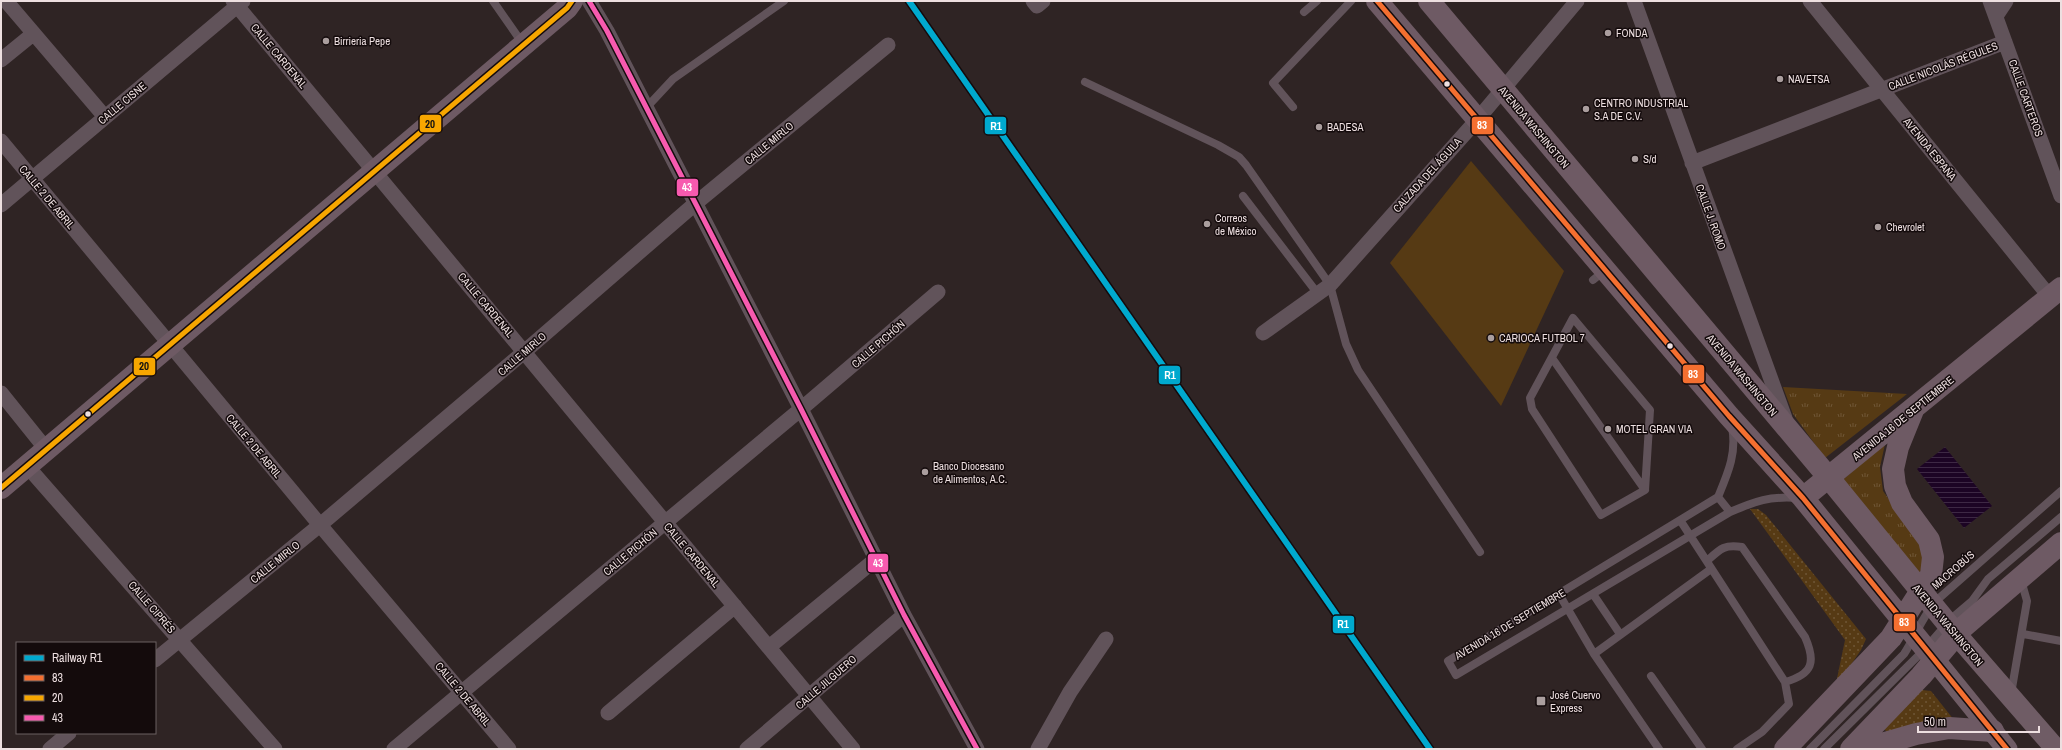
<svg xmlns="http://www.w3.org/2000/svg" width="2062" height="750" font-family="'Archivo Narrow',sans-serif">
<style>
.grass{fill:url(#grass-tufts)}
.garden{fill:url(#garden-dots)}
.pitch{fill:#563a14}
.water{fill:url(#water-rules)}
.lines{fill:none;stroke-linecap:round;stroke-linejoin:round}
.lane{stroke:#61535a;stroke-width:8}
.street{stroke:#61535a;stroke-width:15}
.secondary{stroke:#6f5c65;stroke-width:21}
.primary{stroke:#6e5a64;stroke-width:22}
.rail{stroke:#6c6065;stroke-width:3;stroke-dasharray:6 3;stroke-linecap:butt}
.bus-1-casing{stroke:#140b0c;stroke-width:8}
.bus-2-casing{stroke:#140b0c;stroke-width:8}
.bus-3-casing{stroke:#140b0c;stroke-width:8}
.bus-1{stroke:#f46f30;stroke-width:5}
.bus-2{stroke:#f7a600;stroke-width:5}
.bus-3{stroke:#f75aaf;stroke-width:5}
.rail-1-casing{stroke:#140b0c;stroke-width:9}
.rail-1{stroke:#00a9ce;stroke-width:6}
.poi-dot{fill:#aa9e9e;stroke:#140b0c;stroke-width:1.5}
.bus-dot{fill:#eddfe0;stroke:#140b0c;stroke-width:1.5}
.labels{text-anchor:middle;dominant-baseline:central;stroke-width:3;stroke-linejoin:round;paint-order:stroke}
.poi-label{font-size:11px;fill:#eddfe0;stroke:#140b0c;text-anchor:start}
.street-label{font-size:11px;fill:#eddfe0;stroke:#140b0c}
.line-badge{stroke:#140b0c;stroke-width:1.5}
.badge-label{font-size:11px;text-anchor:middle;font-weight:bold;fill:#fff}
.pale-badge-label{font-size:11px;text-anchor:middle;font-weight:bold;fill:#111}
</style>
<defs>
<pattern id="grass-tufts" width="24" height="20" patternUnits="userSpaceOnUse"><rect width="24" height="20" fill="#563a14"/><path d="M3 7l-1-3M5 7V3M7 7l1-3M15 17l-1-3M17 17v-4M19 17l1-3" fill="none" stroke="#6f5636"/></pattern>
<pattern id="garden-dots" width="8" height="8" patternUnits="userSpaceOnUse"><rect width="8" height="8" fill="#563a14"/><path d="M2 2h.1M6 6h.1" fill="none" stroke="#6f5636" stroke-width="1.8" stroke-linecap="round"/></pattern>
<pattern id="water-rules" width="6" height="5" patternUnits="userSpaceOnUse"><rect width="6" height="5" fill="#1c0424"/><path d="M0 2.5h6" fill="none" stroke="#3d2844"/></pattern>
</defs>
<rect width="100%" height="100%" fill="#2f2424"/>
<!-- grass -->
<path class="grass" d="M1783 387 1907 394 1825 458 1793 414Z
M1885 444 1880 467 1883 491 1921 545 1923 562 1919 577 1840 482Z"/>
<!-- garden -->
<path class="garden" d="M1750 509H1758L1766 515 1866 639 1861 650 1835 688 1845 640Z
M1922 690 1931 691 1954 720C1928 718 1913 725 1890 735L1884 729Z"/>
<!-- pitch -->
<path class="pitch" d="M1471 161 1564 271 1501 406 1390 263Z"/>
<!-- water -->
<path class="water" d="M1945 447 1992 506 1964 528 1917 469Z"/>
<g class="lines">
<!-- lane -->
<path class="lane" d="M493 1 523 44
M1304 12 1317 1
M1085 82 1218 145 1239 157 1246 165 1330 285 1346 344 1358 370 1480 552
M1293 107 1273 83 1351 1
M646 108 673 79 784 1
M1243 196 1318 294
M1593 280 1604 271
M1573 318 1650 410 1645 490 1601 515 1532 409 1530 398Z
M1552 358 1645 490
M1718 497 1448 661 1456 675 1730 512C1756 501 1769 496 1798 498
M1718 497C1728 473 1737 453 1732 427
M1718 497 1730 512
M1680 520 1785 682 1789 704 1762 732 1737 749
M1707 561C1720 549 1724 544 1742 547L1805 637C1816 662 1813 674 1785 682
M1559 594 1594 654 1659 749
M1593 594 1620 634
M2023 634 2061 641
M1594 654 1711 569
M1651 676 1702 749
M2009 693 2012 688 2027 601 2021 580
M1810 749 1904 654C1915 637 1923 615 1937 600L2061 491
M1824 749 1925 649 1952 618 1972 601 1988 579 2061 517"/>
<!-- street -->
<path class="street" d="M6 1 105 117
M233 1 853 749
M589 1 607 31 801 409 904 615 977 749
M1033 1 1037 6 1043 1
M1634 1 1785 418
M1810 1 2050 297
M1990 1 2061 196
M1996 16 2006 1
M1 60 33 34
M1 141 320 525 509 749
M1692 163 2005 42
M1 205 243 1
M1263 333 1330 285 1477 120 1577 1
M1 393 46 449
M27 466 275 749
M769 647 876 559
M155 660 320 525 524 352 696 203 888 45
M608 713 735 606
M50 749 69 733
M394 749 801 409 938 292
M747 749 904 615
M1038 749 1070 692 1106 639"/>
<!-- secondary -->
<path class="secondary" d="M1956 634 2056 749
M1934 659 2007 749"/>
<!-- primary -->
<path class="primary" d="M1377 1 1729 416 1803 498 1934 659
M1429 1 1829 478 1956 634
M1 488 567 8 572 1
M1803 498 2061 288
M1785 749 1891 638 1931 575 1933 557 1929 540 1902 503 1895 486 1893 469 1898 447 1913 410
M1851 749 1921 676 1961 629 2061 543
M1864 749 1916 734 1949 728 1993 731"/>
<!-- rail -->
<path class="rail" d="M928 30 1430 749"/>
<defs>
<path id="bus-1" d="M1377 1 1729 416 1803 498 2007 749"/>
<path id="bus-2" d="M1 488 567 8 572 1"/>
<path id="bus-3" d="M589 1 607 31 801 409 904 615 977 749"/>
</defs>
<!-- bus-1 casing -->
<use href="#bus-1" class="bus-1-casing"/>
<!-- bus-2 casing -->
<use href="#bus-2" class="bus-2-casing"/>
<!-- bus-3 casing -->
<use href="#bus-3" class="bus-3-casing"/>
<!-- bus-1 -->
<use href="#bus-1" class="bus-1"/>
<!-- bus-2 -->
<use href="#bus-2" class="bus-2"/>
<!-- bus-3 -->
<use href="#bus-3" class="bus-3"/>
<defs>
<path id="rail-1" d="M909 1 1430 749"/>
</defs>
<!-- rail-1 casing -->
<use href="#rail-1" class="rail-1-casing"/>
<!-- rail-1 -->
<use href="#rail-1" class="rail-1"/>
</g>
<!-- markers -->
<g class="poi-dot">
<circle cx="1608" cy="33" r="4"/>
<circle cx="326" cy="41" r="4"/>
<circle cx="1780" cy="79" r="4"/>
<circle cx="1586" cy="109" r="4"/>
<circle cx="1319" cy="127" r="4"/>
<circle cx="1635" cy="159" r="4"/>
<circle cx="1207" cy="224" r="4"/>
<circle cx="1878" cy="227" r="4"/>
<circle cx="1491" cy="338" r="4"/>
<circle cx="1608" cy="429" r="4"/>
<circle cx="925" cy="472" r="4"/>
<rect x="1536" y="696" width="10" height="10" rx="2"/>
</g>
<g class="bus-dot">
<circle cx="1447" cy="84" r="3.5"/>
<circle cx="1670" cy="346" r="3.5"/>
<circle cx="88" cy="414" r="3.5"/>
</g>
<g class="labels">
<!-- poi labels -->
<g class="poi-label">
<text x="1616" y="33">FONDA</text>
<text x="334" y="41">Birrieria Pepe</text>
<text x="1788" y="79">NAVETSA</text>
<text x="1594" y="103">CENTRO INDUSTRIAL<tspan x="1594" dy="13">S.A DE C.V.</tspan></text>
<text x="1327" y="127">BADESA</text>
<text x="1643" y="159">S/d</text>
<text x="1215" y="218">Correos<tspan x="1215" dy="13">de México</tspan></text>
<text x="1886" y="227">Chevrolet</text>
<text x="1499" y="338">CARIOCA FUTBOL 7</text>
<text x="1616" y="429">MOTEL GRAN VIA</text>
<text x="933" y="466">Banco Diocesano<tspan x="933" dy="13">de Alimentos, A.C.</tspan></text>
<text x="1550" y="695">José Cuervo<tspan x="1550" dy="13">Express</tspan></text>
</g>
<!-- street labels -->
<g class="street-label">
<text transform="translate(279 56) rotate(50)">CALLE CARDENAL</text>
<text transform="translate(1943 66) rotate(-21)">CALLE NICOLÁS RÉGULES</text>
<text transform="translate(2026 98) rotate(70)">CALLE CARTEROS</text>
<text transform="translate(122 103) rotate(-40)">CALLE CISNE</text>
<text transform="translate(1534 127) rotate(50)">AVENIDA WASHINGTON</text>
<text transform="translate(769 143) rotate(-40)">CALLE MIRLO</text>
<text transform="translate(1930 149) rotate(51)">AVENIDA ESPAÑA</text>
<text transform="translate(1427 175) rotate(-48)">CALZADA DEL ÁGUILA</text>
<text transform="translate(47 197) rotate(50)">CALLE 2 DE ABRIL</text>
<text transform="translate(1711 217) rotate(70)">CALLE J. ROMO</text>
<text transform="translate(486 305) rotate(50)">CALLE CARDENAL</text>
<text transform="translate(878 344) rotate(-41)">CALLE PICHÓN</text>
<text transform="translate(522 354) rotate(-41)">CALLE MIRLO</text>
<text transform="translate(1742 375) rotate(50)">AVENIDA WASHINGTON</text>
<text transform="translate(1903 418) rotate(-39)">AVENIDA 16 DE SEPTIEMBRE</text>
<text transform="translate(254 446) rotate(50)">CALLE 2 DE ABRIL</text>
<text transform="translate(630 552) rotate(-40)">CALLE PICHÓN</text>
<text transform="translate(692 555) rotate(50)">CALLE CARDENAL</text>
<text transform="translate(275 562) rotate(-39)">CALLE MIRLO</text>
<text transform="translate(1953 570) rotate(-41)">MACROBÚS</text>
<text transform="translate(152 607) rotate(49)">CALLE CIPRÉS</text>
<text transform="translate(1510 624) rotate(-31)">AVENIDA 16 DE SEPTIEMBRE</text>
<text transform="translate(1948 625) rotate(50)">AVENIDA WASHINGTON</text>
<text transform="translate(826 682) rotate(-41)">CALLE JILGUERO</text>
<text transform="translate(463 694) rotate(50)">CALLE 2 DE ABRIL</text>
</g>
</g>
<g class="line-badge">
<rect x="419" y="114" width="23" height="19" rx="4" fill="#f7a600"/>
<rect x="1471" y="116" width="23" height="19" rx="4" fill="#f46f30"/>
<rect x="984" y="116" width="23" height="19" rx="4" fill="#00a9ce"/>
<rect x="676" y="178" width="23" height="19" rx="4" fill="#f75aaf"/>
<rect x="133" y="357" width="23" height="19" rx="4" fill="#f7a600"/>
<rect x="1682" y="364" width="23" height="20" rx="4" fill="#f46f30"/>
<rect x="1158" y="365" width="23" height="20" rx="4" fill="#00a9ce"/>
<rect x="867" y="553" width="22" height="20" rx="4" fill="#f75aaf"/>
<rect x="1893" y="613" width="23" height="19" rx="4" fill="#f46f30"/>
<rect x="1332" y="615" width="23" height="19" rx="4" fill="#00a9ce"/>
</g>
<g class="badge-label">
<text x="1482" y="129">83</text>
<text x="996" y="130">R1</text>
<text x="687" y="191">43</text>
<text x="1693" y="378">83</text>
<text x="1170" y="379">R1</text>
<text x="878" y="567">43</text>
<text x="1904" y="626">83</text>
<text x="1343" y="628">R1</text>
</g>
<g class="pale-badge-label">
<text x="430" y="128">20</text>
<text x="144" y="370">20</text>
</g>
<!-- border -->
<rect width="2062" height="750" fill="none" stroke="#eddfe0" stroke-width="4"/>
<!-- legend -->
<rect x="16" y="642" width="140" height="92" fill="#140b0c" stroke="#6b6061"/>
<rect x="24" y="655" width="20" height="6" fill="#00a9ce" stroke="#6b6061"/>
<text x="52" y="662" font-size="12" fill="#eddfe0">Railway R1</text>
<rect x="24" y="675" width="20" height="6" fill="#f46f30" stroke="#6b6061"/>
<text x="52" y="682" font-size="12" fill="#eddfe0">83</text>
<rect x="24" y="695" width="20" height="6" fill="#f7a600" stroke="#6b6061"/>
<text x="52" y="702" font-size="12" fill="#eddfe0">20</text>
<rect x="24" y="715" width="20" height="6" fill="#f75aaf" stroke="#6b6061"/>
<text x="52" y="722" font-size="12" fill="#eddfe0">43</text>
<!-- scale -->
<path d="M1918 726v6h121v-6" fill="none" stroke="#eddfe0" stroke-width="2"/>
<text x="1924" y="726" font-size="12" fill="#eddfe0" stroke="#140b0c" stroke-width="3" paint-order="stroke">50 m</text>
</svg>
